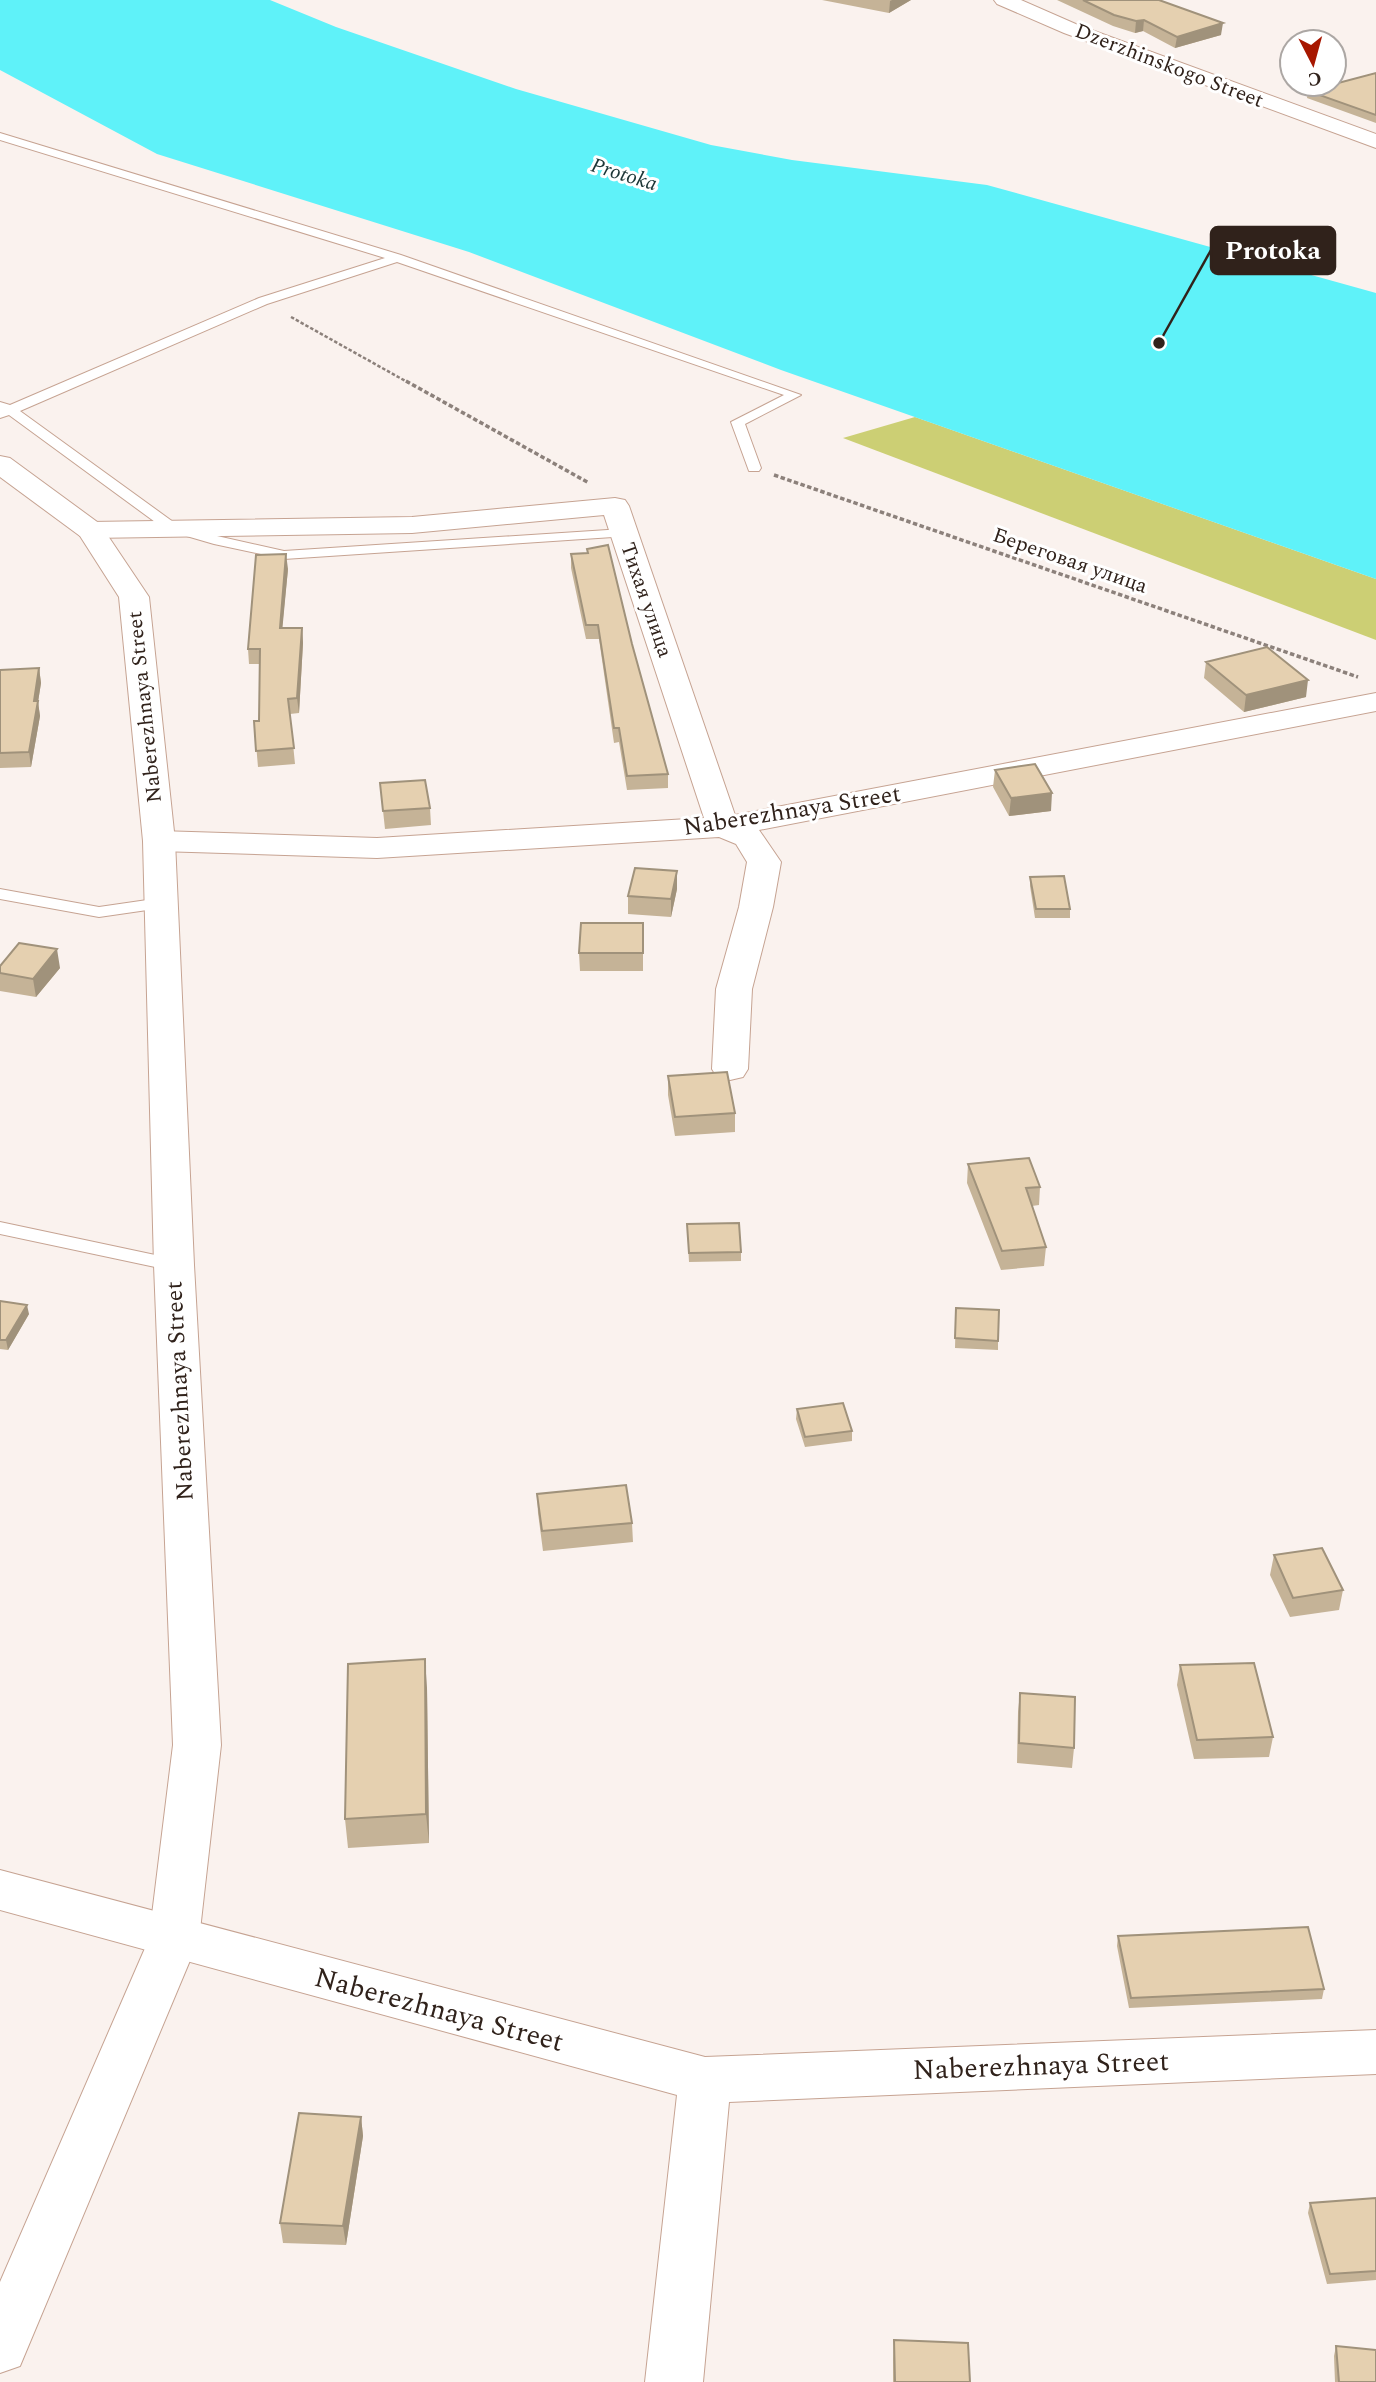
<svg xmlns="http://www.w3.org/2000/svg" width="1376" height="2382" font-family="Spectral,serif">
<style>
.green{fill:#cccf74}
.water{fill:#5ff2f9}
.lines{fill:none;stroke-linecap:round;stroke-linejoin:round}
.lane-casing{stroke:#c6a392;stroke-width:2}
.street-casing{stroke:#c6a392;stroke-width:2}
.secondary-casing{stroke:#c6a392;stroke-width:2}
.path-far1{stroke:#8c817b;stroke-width:2.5;stroke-dasharray:3.5 2;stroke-linecap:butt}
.path{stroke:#8c817b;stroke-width:3.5;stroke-dasharray:4.5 2.5;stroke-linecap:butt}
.lane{fill:#fff;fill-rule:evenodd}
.street{fill:#fff;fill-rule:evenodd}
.secondary{fill:#fff;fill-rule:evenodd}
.wall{fill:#c5b397}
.shaded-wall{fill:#a0927b}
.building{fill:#e5d0b0;stroke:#a0927b;stroke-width:2}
.labels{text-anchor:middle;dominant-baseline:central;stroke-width:6;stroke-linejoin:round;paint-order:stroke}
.far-street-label{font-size:21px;fill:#30221b;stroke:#fff}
.far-water-label{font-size:21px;font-style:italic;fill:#1c3536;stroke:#fff}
.street-label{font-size:24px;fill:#30221b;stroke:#fff}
.near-street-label{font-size:28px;fill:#30221b;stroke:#fff}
.leader{fill:none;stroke:#30221b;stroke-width:2.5}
.callout-dot{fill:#30221b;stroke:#fff;stroke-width:2.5}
.callout{fill:#30221b;stroke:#30221b;stroke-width:2.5}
.callout-label{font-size:26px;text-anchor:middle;font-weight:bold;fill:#fff}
</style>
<rect width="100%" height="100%" fill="#faf2ee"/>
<!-- green -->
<path class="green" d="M915 417 1376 579V640L843 438Z"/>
<!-- water -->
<path class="water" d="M0 0H270L336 27 516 89 711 145 792 160 987 185 1376 293V579L781 370 469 252 157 154 0 70Z"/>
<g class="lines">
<defs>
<path id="lane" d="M0 133 401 255 801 395 745 424 761 468 759 471H749L731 422 784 395 397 262 267 304 20 411 176 524 217 536 284 551 623 529 628 530V536L284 559 214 544 166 530 9 415 0 418V402L10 405 259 298 385 258 0 140Z
M0 889 99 907 161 898 169 903 161 908 99 917 0 899Z
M0 1222 174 1259 181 1260 184 1265 181 1270 174 1271 0 1234Z"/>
<path id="street" d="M994 0H1021L1078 25 1376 134V148L1064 33 997 4Z
M615 498 625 500 629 506 735 815 1376 693V711L759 830 781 862 773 907 752 989 748 1069 743 1077 730 1080 717 1077 712 1069 716 989 739 907 747 862 736 844 719 837 377 858 159 851 147 848 143 841 147 834 159 831 377 838 704 818 604 515 412 533 90 538 80 536 76 530 80 524 90 522 412 517Z
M0 1870 705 2057 1376 2030V2074L729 2102 703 2382H645L677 2095 0 1910Z"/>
<path id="secondary" d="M0 456 10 458 100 524 149 597 175 841 194 1265 221 1745 199 1939 20 2366 0 2373V2282L149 1939 173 1745 154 1265 143 841 119 597 80 536 0 477Z"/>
</defs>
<!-- lane casing -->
<use href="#lane" class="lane-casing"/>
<!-- street casing -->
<use href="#street" class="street-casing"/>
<!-- secondary casing -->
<use href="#secondary" class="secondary-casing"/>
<!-- path-far1 -->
<path class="path-far1" d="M291 317 409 383"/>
<!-- path -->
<path class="path" d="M406 381 589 483
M774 475 1358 677"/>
<!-- lane -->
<use href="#lane" class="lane"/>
<!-- street -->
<use href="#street" class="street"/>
<!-- secondary -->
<use href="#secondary" class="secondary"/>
</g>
<!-- wall -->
<path class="wall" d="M822 0H911L889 13Z
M1057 0H1159L1221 35 1175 48 1143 31 1135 33 1113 26Z
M1376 73V123L1307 98 1308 91Z
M571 554 632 644 668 774V788L627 790 619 742 614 743 599 639H586L571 568Z
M288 569 282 628H302L303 643 299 713 290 714 295 764 258 767 254 721H259V664H249L248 649Z
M1206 662 1306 697 1244 712 1204 678Z
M39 668 41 683 38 702 40 716 31 767 0 768V670Z
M995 770 1051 811 1009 816 993 787Z
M380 783 430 808 431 825 385 829Z
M1030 877 1070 909V918H1035L1030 886Z
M677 889 671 917 628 914V896Z
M643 923V971H580L579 953Z
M0 966 60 968 36 997 0 991Z
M668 1076 735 1113V1132L675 1136 668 1095Z
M968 1164 1040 1187 1039 1205 1032 1206 1046 1247 1044 1266 1001 1270 967 1183Z
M687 1224 741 1252V1261L689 1262Z
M0 1301 29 1314 8 1350 0 1349Z
M956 1308 998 1341V1350L955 1348Z
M797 1409 852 1431V1441L805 1447 796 1419Z
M537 1494 632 1523 633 1542 543 1551 538 1513Z
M1274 1555 1343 1590 1339 1610 1290 1617 1270 1575Z
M1180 1665 1273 1737 1269 1757 1194 1759 1177 1685Z
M427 1688 429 1843 348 1848 345 1819Z
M1020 1693 1074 1748 1072 1768 1017 1763 1018 1712Z
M1118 1936 1324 1989 1322 1999 1129 2008 1117 1946Z
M361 2117 363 2136 346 2245 283 2243 280 2223Z
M1376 2198V2280L1327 2284 1308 2213 1310 2203Z
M894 2340 970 2382H893V2359Z
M1336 2346 1376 2382H1335L1334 2356Z"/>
<!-- shaded-wall -->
<path class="shaded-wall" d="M892 0H911L889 13 890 1Z
M1144 20 1143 31 1135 33 1136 21Z
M1223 23 1221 35 1175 48 1177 37Z
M286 554 288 569 281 643 280 628Z
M302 628 303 643 299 713 297 698Z
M39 668 41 683 38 702 40 716 31 767 29 752 34 701Z
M1308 680 1306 697 1244 712 1246 695Z
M1052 793 1051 811 1009 816 1011 798Z
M677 871V889L671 917V899Z
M57 949 60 968 36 997 33 979Z
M27 1305 29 1314 8 1350 6 1340Z
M425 1659 427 1688 429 1843 426 1814Z
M361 2117 363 2136 346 2245 343 2226Z"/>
<!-- building -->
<path class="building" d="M1083 0H1159L1223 23 1177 37 1144 20 1136 21 1114 15Z
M1376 73V115L1308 91Z
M608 545 632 644 668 774 627 776 619 728H614L598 625H586L571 554 588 553 587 549Z
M286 554 280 628H302L297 698 288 699 294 748 256 751 254 721H259L260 649H248L256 555Z
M1267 647 1308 680 1246 695 1206 662Z
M39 668 34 701H38L29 752 0 753V670Z
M1035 764 1052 793 1011 798 995 770Z
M425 780 430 808 383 811 380 783Z
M635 868 677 871 671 899 628 896Z
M1064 876 1070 909H1036L1030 877Z
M581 923H643V953H579Z
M19 943 57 949 33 979 0 973V966Z
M727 1072 735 1113 675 1117 668 1076Z
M1029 1158 1040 1187 1026 1188 1046 1247 1002 1251 968 1164Z
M739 1223 741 1252 689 1253 687 1224Z
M0 1301 27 1305 6 1340H0Z
M956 1308 999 1310 998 1341 955 1338Z
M843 1403 852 1431 805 1437 797 1409Z
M626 1485 632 1523 542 1531 537 1494Z
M1322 1548 1343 1590 1293 1598 1274 1555Z
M425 1659 426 1814 345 1819 348 1664Z
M1254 1663 1273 1737 1197 1740 1180 1665Z
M1020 1693 1075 1697 1074 1748 1019 1743Z
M1308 1927 1324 1989 1131 1998 1118 1936Z
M299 2113 361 2117 343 2226 280 2223Z
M1376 2198V2271L1330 2274 1310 2203Z
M894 2340 968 2343 970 2382H895Z
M1336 2346 1376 2350V2382H1339Z"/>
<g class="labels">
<!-- far-street labels -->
<g class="far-street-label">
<text transform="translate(1169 66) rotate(21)">Dzerzhinskogo Street</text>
<text transform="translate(1070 561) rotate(19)">Береговая улица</text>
<text transform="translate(646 600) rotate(71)">Тихая улица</text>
<text transform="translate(145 707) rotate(-96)">Naberezhnaya Street</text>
</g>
<!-- far-water labels -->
<g class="far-water-label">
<text transform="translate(624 175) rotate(17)">Protoka</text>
</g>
<!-- street labels -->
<g class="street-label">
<text transform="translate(792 811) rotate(-9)">Naberezhnaya Street</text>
<text transform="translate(180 1391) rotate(-93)">Naberezhnaya Street</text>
</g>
<!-- near-street labels -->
<g class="near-street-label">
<text transform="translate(439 2010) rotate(15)">Naberezhnaya Street</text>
<text transform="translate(1041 2066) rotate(-2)">Naberezhnaya Street</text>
</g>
</g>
<!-- callouts -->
<path class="leader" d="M1159 343L1211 250"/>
<circle class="callout-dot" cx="1159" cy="343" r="7"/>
<rect class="callout" x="1211" y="227" width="124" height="47" rx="7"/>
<g class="callout-label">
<text x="1273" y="259">Protoka</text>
</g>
<!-- north arrow -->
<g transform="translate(1313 63) rotate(174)"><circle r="33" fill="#ffffff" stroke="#aca7a4" stroke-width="2"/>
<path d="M0-5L12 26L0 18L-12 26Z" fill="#a71700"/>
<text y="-10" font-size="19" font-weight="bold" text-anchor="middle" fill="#30221b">С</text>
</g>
</svg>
